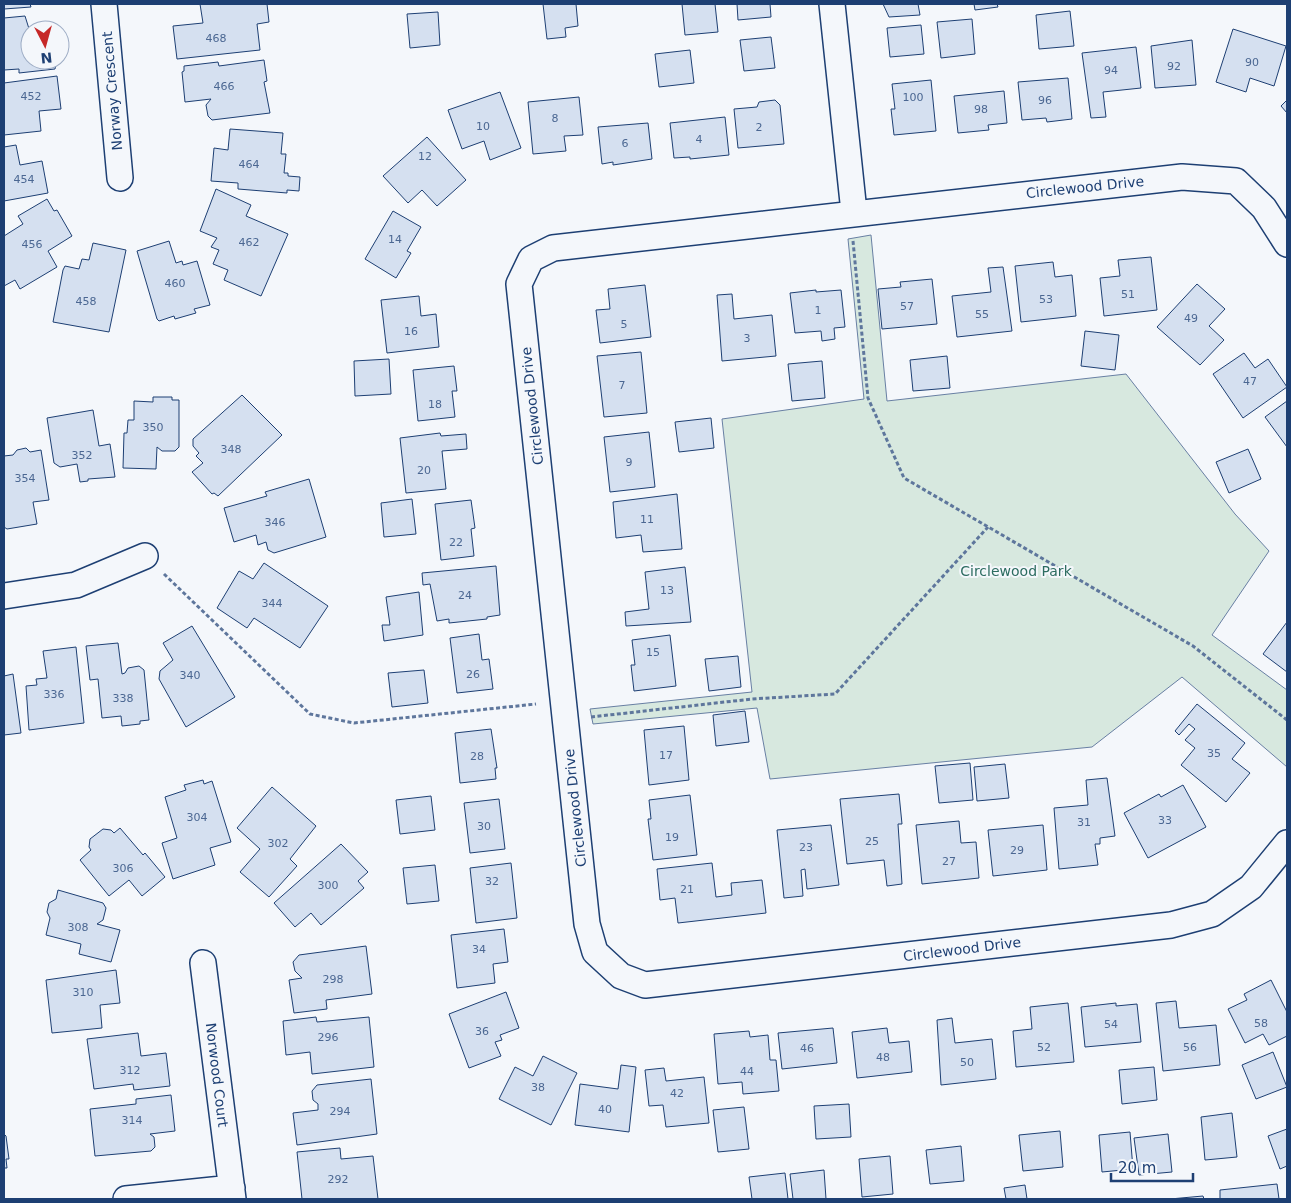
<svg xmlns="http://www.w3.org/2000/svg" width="1291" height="1203" font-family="'DejaVu Sans',sans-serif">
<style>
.green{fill:#d7e8df;stroke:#687fa3}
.building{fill:#d5e0f0;stroke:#1d3f73}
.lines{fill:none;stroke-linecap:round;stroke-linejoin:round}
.street-casing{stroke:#1d3f73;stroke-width:28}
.path{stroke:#5e769c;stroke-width:3;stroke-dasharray:4 2.5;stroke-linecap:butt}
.street{stroke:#f4f7fb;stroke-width:25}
.labels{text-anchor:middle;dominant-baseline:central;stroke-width:4;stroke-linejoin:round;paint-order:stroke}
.number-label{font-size:11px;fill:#4b6792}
.street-label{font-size:14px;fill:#1d3f73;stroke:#f4f7fb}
.park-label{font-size:14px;fill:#2c6c60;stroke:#f4f7fb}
</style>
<rect width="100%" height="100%" fill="#f4f7fb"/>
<!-- green -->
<path class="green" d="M871 235 887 401 1126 374 1235 514 1269 551 1212 635 1287 690V767L1182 677 1092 747 770 779 757 708 593 724 590 709 752 692 722 419 864 399 848 239Z"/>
<!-- building -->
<path class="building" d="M4 4H30L31 7 4 9Z
M200 4H267L269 22 257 24 260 50 177 59 173 26 203 23Z
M543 4H576L578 26 565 28 566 37 547 39Z
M682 4H715L718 32 685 35Z
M737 4H770L771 17 738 20Z
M883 4H918L920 15 889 17Z
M974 4H997L998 7 975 10Z
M1070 11 1074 46 1039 49 1036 15Z
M438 12 440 45 410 48 407 14Z
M25 16 30 32V60H57L55 69 19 73V69L4 70V18Z
M972 19 975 54 941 58 937 22Z
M921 25 924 54 890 57 887 28Z
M1233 29 1286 46 1274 86 1250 78 1246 92 1216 82Z
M771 37 775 68 744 71 740 40Z
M1192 40 1196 85 1155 88 1151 46Z
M1136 47 1141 88 1103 92 1106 117 1091 118 1082 53Z
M690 50 694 83 659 87 655 54Z
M264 60 267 81 264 82 270 113 212 120 208 116 206 105 211 99 185 102 182 72 184 71V66L218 62 219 66Z
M57 76 61 109 39 111 41 131 4 135V83Z
M1068 78 1072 119 1047 122 1046 118 1022 120 1018 82Z
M931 80 936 131 894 135 891 109H895L892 84Z
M1004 91 1007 123 988 125 989 130 958 133 954 96Z
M500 92 521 148 490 160 484 141 462 149 448 110Z
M579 97 583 135 564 136 566 151 533 154 528 102Z
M775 100 780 105 784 144 738 148 734 109 757 107 759 102Z
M1287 100V113L1281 106Z
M725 117 729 155 690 159V157L674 158 670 123Z
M648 123 652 159 613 165V162L602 164 598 127Z
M230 129 283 133 281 154H286L284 173H288V176L300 177 299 191 287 190V193L238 189V183L211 181 214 148 228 150Z
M427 137 466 180 437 206 422 190 408 203 383 176Z
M16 145 20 165 42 161 48 193 4 201V147Z
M216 189 251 205 246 216 288 234 261 296 224 280 228 270 213 264 219 250 211 247 217 238 200 231Z
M47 199 54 211 57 210 72 236 48 251 57 267 20 289 15 280 4 286V236L23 224 18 216Z
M393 211 421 227 407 251 411 253 396 278 365 259Z
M169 241 176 263 182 261 183 265 197 261 210 305 194 309 196 313 175 319 174 316 159 321 157 319 137 251Z
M93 243 126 250 109 332 53 322 63 270 65 266 79 269 82 259 89 260Z
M1151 257 1157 310 1104 316 1100 278 1120 276 1118 260Z
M1053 262 1055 277 1072 275 1076 316 1021 322 1015 266Z
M1003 267 1012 331 957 337 952 296 991 292 988 268Z
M932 279 937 324 882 329 878 289 901 287 900 282Z
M1197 284 1225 309 1209 326 1224 340 1200 365 1157 327Z
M645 285 651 337 600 343 596 310 610 309 608 289Z
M816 290V292L841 290 845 327 834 328 835 339 822 341 821 331 795 333 790 293Z
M732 294 734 319 772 315 776 356 722 361 717 295Z
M419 296 421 316 436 314 439 347 387 353 381 300Z
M1085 331 1119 335 1115 370 1081 366Z
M641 352 647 413 604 417 597 356Z
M1244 353 1255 368 1268 359 1287 387 1243 418 1213 374Z
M947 356 950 388 913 391 910 360Z
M389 359 391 394 355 396 354 361Z
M822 361 825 398 792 401 788 364Z
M454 366 457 391H452L455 417 418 421 413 370Z
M242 395 282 435 218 496 214 493 212 494 192 472 203 463 196 456 199 453 193 446V439Z
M153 397H172V400H179V447L175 451H162L157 447 156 469 123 468 124 433H127L128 420H134V401L153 402Z
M1287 401V447L1265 417Z
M93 410 99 446 110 444 115 477 88 479V481L80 482 77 464 60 467 54 463 47 418Z
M711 418 714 448 679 452 675 422Z
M649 432 655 487 610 492 604 437Z
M440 433 441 436 466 434 467 449 442 451 446 489 406 493 400 438Z
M26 448 30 452 41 450 49 500 33 502 37 524 7 529 4 527V456L13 455 17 450Z
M1248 449 1261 479 1229 493 1216 462Z
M309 479 326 537 274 553 268 550 266 542 258 545 256 535 234 542 224 508 267 496 265 492Z
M677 494 682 549 643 552 641 535 616 538 613 502Z
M412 499 416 534 384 537 381 503Z
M471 500 475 528 471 529 474 556 441 560 435 504Z
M264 563 328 606 300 648 254 618 247 628 217 608 239 571 253 579Z
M496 566 500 615 487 617V619L449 623V619L437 621 430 584 423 585 422 573Z
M685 567 691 622 626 626 625 612 649 609 645 572Z
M419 592 423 635 384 641 382 625H390L386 597Z
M1287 622V672L1263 654Z
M192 626 235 697 186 727 159 679 160 671 173 660 163 643Z
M479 634 482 660 489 659 493 689 457 693 450 638Z
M670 635 676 686 634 691 631 665H635L632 640Z
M118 643 122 674 125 673 128 668 139 666 144 670 149 720 140 721V724L122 726 121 716 102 718 98 679 90 680 86 646Z
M76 647 84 723 29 730 26 686 37 685 36 679 47 678 43 651Z
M738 656 741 687 709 691 705 659Z
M424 670 428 703 392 707 388 673Z
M13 674 21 733 4 735V676Z
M1197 704 1245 743 1232 759 1250 773 1226 802 1181 765 1195 748 1185 740 1195 729 1189 724 1179 735 1175 731Z
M745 711 749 742 716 746 713 715Z
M684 726 689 780 649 785 644 730Z
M491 729 497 768H495L496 779 460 783 455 733Z
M970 763 973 800 939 803 935 766Z
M1005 764 1009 798 977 801 974 767Z
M1107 778 1115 836 1100 838V844H1095L1098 865 1059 869 1054 808 1088 805 1086 780Z
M203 780 204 784 212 781 231 842 210 848 215 865 173 879 162 843 177 838 165 797 186 790 184 785Z
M1183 785 1206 827 1148 858 1124 813 1159 794 1161 797Z
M272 787 316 826 290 859 297 866 269 897 240 872 260 849 237 828Z
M899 794 902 824H898L902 884 887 886 884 860 847 864 840 799Z
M690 795 697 855 653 860 648 819H651L649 800Z
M431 796 435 830 400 834 396 800Z
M499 799 505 849 470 853 464 803Z
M959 821 961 843 976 842 979 878 922 884 916 825Z
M831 825 839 885 807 889 805 869 801 870 803 896 784 898 777 830Z
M1043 825 1047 870 993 876 988 830Z
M120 828 143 855 145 853 165 877 142 896 129 880 109 896 80 860 91 850 89 847 90 839 103 829 111 830 114 833Z
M341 844 368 872 358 881 364 888 321 925 311 913 295 927 274 903Z
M511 863 517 918 476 923 470 868Z
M712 863 716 897 732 895 731 883 762 880 766 913 678 923 675 898 660 900 657 869Z
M435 865 439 901 407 904 403 868Z
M58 890 103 903 106 908 103 920 97 924 120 930 111 962 79 954 81 944 46 935 50 918 47 912 49 903 56 899Z
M504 929 508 962 493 964 495 983 457 988 451 935Z
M366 946 372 994 326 1000 327 1009 294 1013 289 980 302 978 295 971 293 962 299 955Z
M116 970 120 1003 100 1005 102 1028 52 1033 46 980Z
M1271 980 1287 1012V1036L1269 1045 1263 1034 1245 1043 1228 1009 1247 1000 1244 994Z
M506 992 519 1028 500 1035 502 1040 495 1042 501 1056 469 1068 449 1014Z
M1176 1001 1179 1028 1216 1025 1220 1065 1163 1071 1156 1003Z
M1068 1003 1074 1062 1016 1067 1013 1031 1032 1029 1030 1007Z
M1116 1003V1006L1137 1004 1141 1042 1085 1047 1081 1007Z
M316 1017 317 1022 369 1017 374 1067 312 1074 310 1052 286 1055 283 1021Z
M952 1018 955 1043 992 1039 996 1079 941 1085 937 1020Z
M833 1028 837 1063 782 1069 778 1033Z
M887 1028 889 1043 909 1041 912 1072 857 1078 852 1032Z
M749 1031 750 1037 768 1035 770 1060H776L779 1091 743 1094 742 1082 718 1084 714 1034Z
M138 1033 141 1056 166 1053 170 1086 134 1090 133 1084 94 1089 87 1039Z
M1273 1052 1287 1087 1256 1099 1242 1065Z
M543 1056 577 1073 551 1125 499 1099 515 1067 533 1076Z
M621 1065 636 1067 629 1132 575 1125 580 1084 618 1089Z
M1154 1067 1157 1100 1122 1104 1119 1070Z
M664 1068 666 1081 704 1077 709 1123 666 1127 663 1105 649 1106 645 1070Z
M371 1079 377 1134 297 1145 293 1113 318 1110V1104L313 1100 312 1091 317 1085Z
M171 1095 175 1131 150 1134 154 1137 155 1147 151 1151 95 1156 90 1109 136 1104V1099Z
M849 1104 851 1137 816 1139 814 1106Z
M744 1107 749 1149 718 1152 713 1110Z
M1232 1113 1237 1157 1205 1160 1201 1117Z
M1287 1129V1166L1280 1169 1268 1136Z
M1060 1131 1063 1167 1023 1171 1019 1135Z
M1130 1132 1133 1169 1102 1172 1099 1135Z
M4 1134 6 1136 9 1159H6L7 1168H4Z
M1168 1134 1172 1172 1139 1175 1134 1138Z
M961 1146 964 1181 930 1184 926 1150Z
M340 1148 341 1159 373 1156 378 1199H302L297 1152Z
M890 1156 893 1194 862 1197 859 1159Z
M824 1170 826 1199H793L790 1174Z
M785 1173 788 1199H752L749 1177Z
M1277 1184 1279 1199H1220V1190Z
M1025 1185 1027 1199H1006L1004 1188Z
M1203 1196 1204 1199H1170Z"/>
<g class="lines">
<defs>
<path id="street" d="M104 4 120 178
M832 4 854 212
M1287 244 1264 208 1236 181 1182 177 553 248 531 259 519 284 587 924 595 952 621 976 645 985 1171 925 1212 914 1251 887 1287 843
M4 596 76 585 145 556
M203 963 233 1199
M126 1199 232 1188"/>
</defs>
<!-- street casing -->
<use href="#street" class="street-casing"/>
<!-- path -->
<path class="path" d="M853 241 868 398 904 478 1193 646 1287 720
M164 574 310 714 354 723 536 704
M591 717 752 699 835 694 988 527"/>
<!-- street -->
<use href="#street" class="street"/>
</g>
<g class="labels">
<!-- number labels -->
<g class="number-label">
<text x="216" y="38">468</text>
<text x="1252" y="62">90</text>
<text x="1174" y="66">92</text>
<text x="1111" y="70">94</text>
<text x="224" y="86">466</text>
<text x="31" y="96">452</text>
<text x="913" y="97">100</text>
<text x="1045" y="100">96</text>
<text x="981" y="109">98</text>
<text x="555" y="118">8</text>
<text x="483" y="126">10</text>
<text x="759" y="127">2</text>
<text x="699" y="139">4</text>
<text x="625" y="143">6</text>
<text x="425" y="156">12</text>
<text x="249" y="164">464</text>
<text x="24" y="179">454</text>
<text x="395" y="239">14</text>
<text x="249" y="242">462</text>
<text x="32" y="244">456</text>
<text x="175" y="283">460</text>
<text x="1128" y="294">51</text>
<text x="1046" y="299">53</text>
<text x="86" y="301">458</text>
<text x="907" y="306">57</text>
<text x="818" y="310">1</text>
<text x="982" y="314">55</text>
<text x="1191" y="318">49</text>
<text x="624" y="324">5</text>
<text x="411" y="331">16</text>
<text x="747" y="338">3</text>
<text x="1250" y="381">47</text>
<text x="622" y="385">7</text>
<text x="435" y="404">18</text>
<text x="153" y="427">350</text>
<text x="231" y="449">348</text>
<text x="82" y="455">352</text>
<text x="629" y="462">9</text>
<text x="424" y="470">20</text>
<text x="25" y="478">354</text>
<text x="647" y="519">11</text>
<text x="275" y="522">346</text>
<text x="456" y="542">22</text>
<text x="667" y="590">13</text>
<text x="465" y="595">24</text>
<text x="272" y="603">344</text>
<text x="653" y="652">15</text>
<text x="473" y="674">26</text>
<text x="190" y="675">340</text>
<text x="54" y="694">336</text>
<text x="123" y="698">338</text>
<text x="1214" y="753">35</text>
<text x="666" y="755">17</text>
<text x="477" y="756">28</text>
<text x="197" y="817">304</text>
<text x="1165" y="820">33</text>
<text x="1084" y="822">31</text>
<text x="484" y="826">30</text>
<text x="672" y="837">19</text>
<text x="872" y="841">25</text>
<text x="278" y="843">302</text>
<text x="806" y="847">23</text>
<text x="1017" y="850">29</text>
<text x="949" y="861">27</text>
<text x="123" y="868">306</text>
<text x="492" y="881">32</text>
<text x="328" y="885">300</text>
<text x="687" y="889">21</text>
<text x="78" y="927">308</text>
<text x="479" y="949">34</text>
<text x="333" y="979">298</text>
<text x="83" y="992">310</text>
<text x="1261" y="1023">58</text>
<text x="1111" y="1024">54</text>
<text x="482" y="1031">36</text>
<text x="328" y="1037">296</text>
<text x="1044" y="1047">52</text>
<text x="1190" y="1047">56</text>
<text x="807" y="1048">46</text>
<text x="883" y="1057">48</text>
<text x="967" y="1062">50</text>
<text x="130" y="1070">312</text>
<text x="747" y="1071">44</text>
<text x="538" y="1087">38</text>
<text x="677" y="1093">42</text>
<text x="605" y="1109">40</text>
<text x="340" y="1111">294</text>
<text x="132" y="1120">314</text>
<text x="338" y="1179">292</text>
</g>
<!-- street labels -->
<g class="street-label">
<text transform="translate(112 91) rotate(-95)">Norway Crescent</text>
<text transform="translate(1085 187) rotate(-6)">Circlewood Drive</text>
<text transform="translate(532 406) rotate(-96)">Circlewood Drive</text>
<text transform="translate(575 808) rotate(-96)">Circlewood Drive</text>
<text transform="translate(962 949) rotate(-7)">Circlewood Drive</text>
<text transform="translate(217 1075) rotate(83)">Norwood Court</text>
</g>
<!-- park labels -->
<g class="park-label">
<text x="1016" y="571">Circlewood Park</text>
</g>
</g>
<!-- border -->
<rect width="1291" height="1203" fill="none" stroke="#1d3f73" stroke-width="10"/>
<!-- north arrow -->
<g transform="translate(45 45) rotate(174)"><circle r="24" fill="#f4f7fb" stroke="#9eadc5"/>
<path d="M0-4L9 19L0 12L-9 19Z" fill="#c62828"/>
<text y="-8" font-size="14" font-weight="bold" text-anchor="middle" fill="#1d3f73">N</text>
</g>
<!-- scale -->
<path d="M1111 1173v8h82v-8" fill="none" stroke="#1d3f73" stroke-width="2.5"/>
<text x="1118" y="1173" font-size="15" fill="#1d3f73" stroke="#f4f7fb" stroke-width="4" paint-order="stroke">20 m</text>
</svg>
